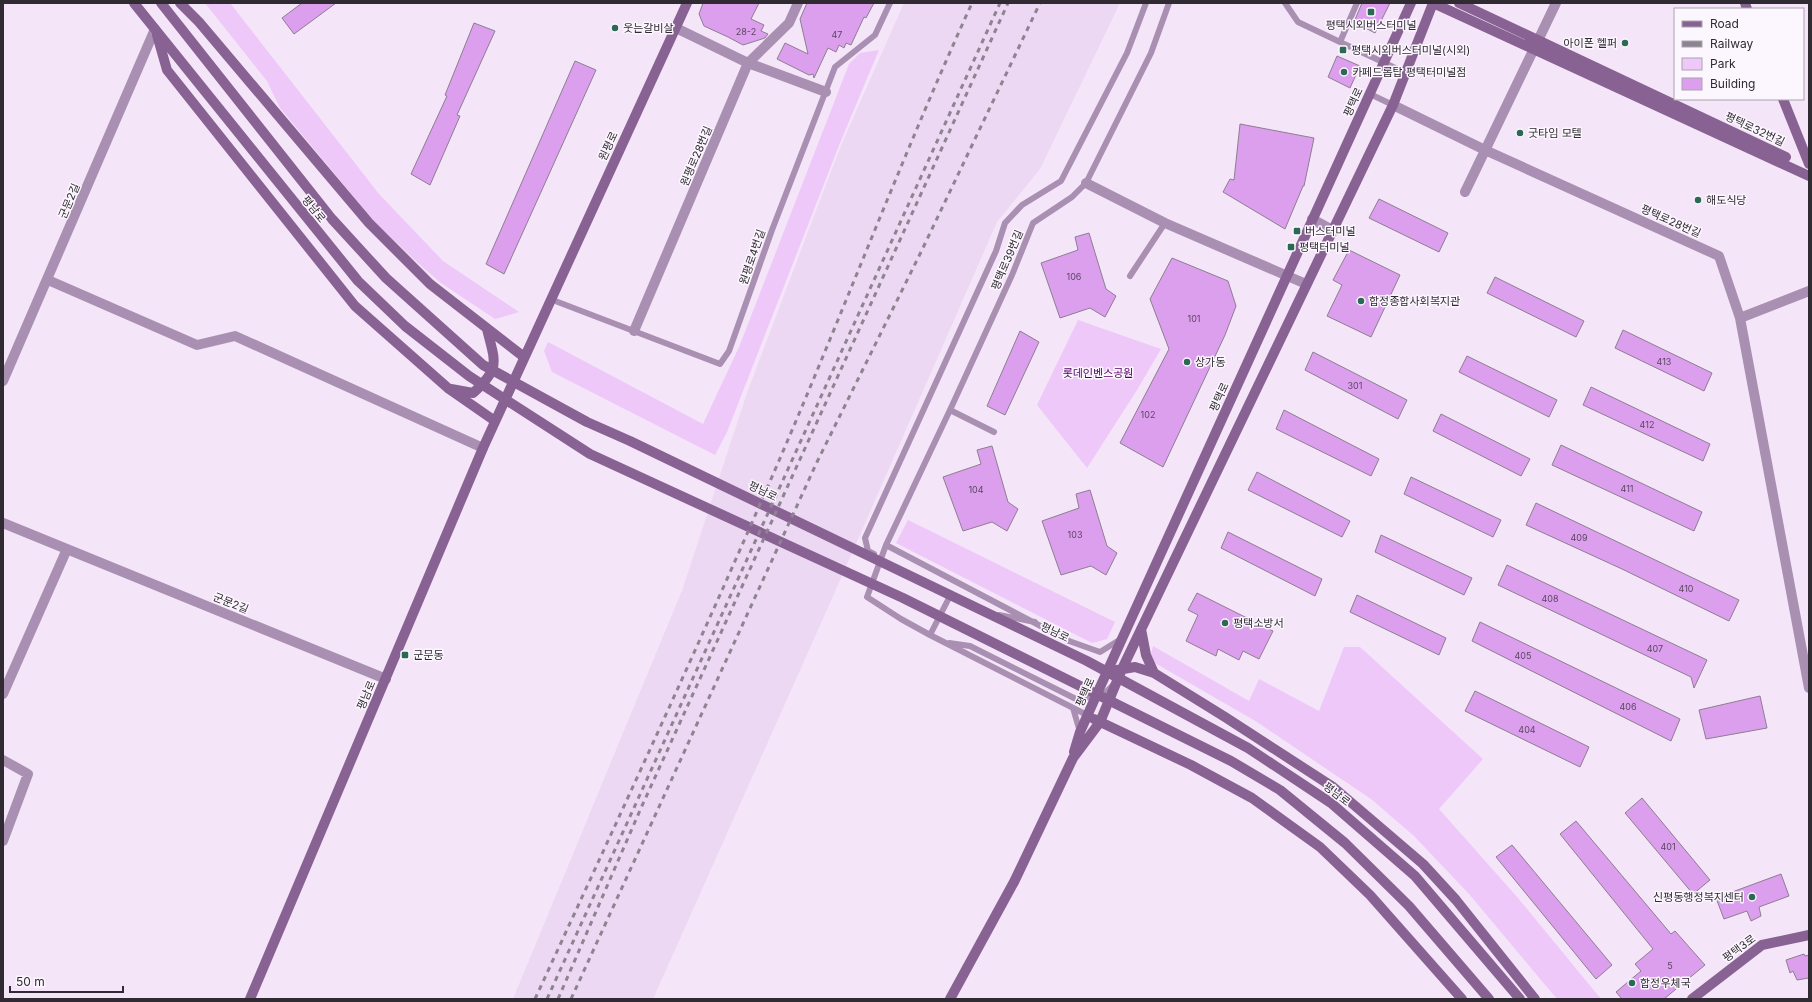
<svg xmlns="http://www.w3.org/2000/svg" width="1812" height="1002" font-family="Inter,'Noto Sans KR',sans-serif">
<style>
.built{fill:#ecd8f2}
.green{fill:#edc8f8}
.building{fill:#dc9fed;stroke:#8c7e90}
.lines{fill:none;stroke-linecap:round;stroke-linejoin:round}
.lane{stroke:#a98fb1;stroke-width:6}
.street{stroke:#a98fb1;stroke-width:10}
.secondary{stroke:#886293;stroke-width:10}
.rail{stroke:#8e8390;stroke-width:3;stroke-dasharray:5 5;stroke-linecap:butt}
.poi-dot{fill:#2c6954;stroke:#fcf6fe;stroke-width:1.5}
.labels{text-anchor:middle;dominant-baseline:central;stroke-width:3;stroke-linejoin:round;paint-order:stroke}
.number-label{font-size:9px;fill:#5b4761}
.poi-label{font-size:11px;fill:#302a32;stroke:#fcf6fe;text-anchor:start}
.street-label{font-size:11px;fill:#302a32;stroke:#fcf6fe}
.park-label{font-size:11px;fill:#510063;stroke:#fcf6fe}
</style>
<rect width="100%" height="100%" fill="#f5e5f9"/>
<!-- built -->
<path class="built" d="M904 3H1120L1040 169 997 222 830 603 653 999H513L683 588 747 393 812 221 842 143Z"/>
<!-- green -->
<path class="green" d="M205 3H230L379 194 443 261 519 312 495 319 441 283 420 265 373 220 280 108 267 81Z
M879 50 840 143 727 432 715 455 552 372 544 351 548 342 703 424 739 347 849 64 860 53Z
M1078 320 1161 349 1137 390 1087 468 1037 405Z
M908 520 1115 622 1107 639 1092 643 896 543Z
M1153 646 1249 701 1259 679 1319 711 1344 647H1360L1483 759 1439 809 1518 898 1601 999H1557L1469 894 1414 836 1371 799 1257 722 1155 663 1151 654Z"/>
<!-- building -->
<path class="building" d="M302 3H336L294 34 282 18Z
M703 3H759L751 19 764 25 761 31 768 34 765 38 743 45 728 37 704 26 699 14Z
M807 3H874L866 18 864 17 851 45 846 43 844 48 839 45 836 52 828 48 814 78 813 74 809 75 777 59 785 43 808 54 800 19Z
M1362 3H1390L1375 33 1354 22Z
M474 23 495 31 457 115 460 116 430 185 411 174 447 96 445 95Z
M1337 56 1360 66 1350 88 1328 77Z
M575 61 596 70 504 274 486 264Z
M1240 124 1314 138 1304 186H1303L1285 229 1223 192 1230 179 1234 180Z
M1379 199 1448 233 1439 252 1369 218Z
M1089 233 1106 289 1116 296 1105 317 1090 308 1060 318 1041 263 1078 250 1075 237Z
M1349 250 1400 275 1371 337 1327 316 1342 285 1333 280Z
M1172 258 1228 281 1236 306 1225 335 1163 467 1120 443 1169 349 1150 299Z
M1495 277 1584 321 1576 337 1487 293Z
M1623 330 1712 373 1704 391 1615 348Z
M1020 331 1039 342 1005 415 987 406Z
M1313 352 1407 400 1398 419 1305 370Z
M1467 356 1557 400 1549 417 1459 372Z
M1591 387 1710 444 1703 461 1583 405Z
M1284 410 1379 459 1371 476 1276 429Z
M1441 414 1530 459 1521 476 1433 431Z
M1561 445 1702 512 1694 531 1552 465Z
M992 446 1008 502 1018 509 1007 531 992 522 963 531 943 477 981 464 977 450Z
M1257 472 1350 521 1342 537 1248 490Z
M1411 477 1501 520 1493 537 1404 494Z
M1090 490 1107 546 1117 553 1106 575 1091 566 1061 575 1042 521 1079 508 1076 494Z
M1536 503 1739 600 1729 621 1622 569 1526 525Z
M1228 532 1322 579 1315 596 1221 548Z
M1381 535 1472 578 1464 595 1375 552Z
M1507 565 1707 660 1694 688 1691 677 1498 585Z
M1197 593 1273 631 1259 659 1243 651 1239 660 1218 649 1216 656 1186 641 1198 615 1188 610Z
M1357 595 1446 638 1439 655 1350 612Z
M1480 622 1680 719 1671 741 1472 641Z
M1475 691 1589 747 1580 767 1465 711Z
M1760 696 1767 728 1706 739 1699 710Z
M1642 798 1710 880 1693 894 1625 813Z
M1576 821 1671 934 1675 931 1705 965 1664 999H1622L1616 992 1641 971 1635 964 1653 949 1560 834Z
M1512 845 1612 965 1596 979 1496 857Z
M1781 874 1789 896 1759 907 1761 916 1751 921 1747 911 1724 919 1716 898Z
M1804 954 1805 956 1809 955V978L1797 980 1793 971 1790 973 1786 960Z"/>
<g class="lines">
<!-- lane -->
<path class="lane" d="M1285 3 1298 22 1340 42
M1357 3 1340 42 1406 73
M1370 94 1393 105
M1130 276 1165 223
M550 299 720 364 729 351 772 230 835 67 875 35 890 3
M950 410 994 432
M886 545 1069 641 1100 652 1121 639
M874 554 868 551 865 538 996 251 1005 223 1022 205 1061 181 1127 53 1146 3
M951 594 930 635 1087 715
M999 615 1035 622
M930 635 901 619 867 597 886 545 950 410 1012 275 1033 223 1072 197 1086 183 1151 53 1169 3
M949 643 970 646 1076 699 1103 695 1112 686
M1073 708 1080 732"/>
<!-- street -->
<path class="street" d="M676 28 748 63 826 92
M1393 105 1485 150 1719 256 1740 318 1809 291
M1086 183 1165 223 1306 284
M1465 192 1556 3
M1312 219 1334 231
M48 280 197 345 235 336 483 448
M1740 318 1809 688
M634 331 748 63 789 23 798 3
M3 381 155 29
M3 523 386 679
M3 694 67 549
M3 760 28 774 3 841"/>
<!-- secondary -->
<path class="secondary" d="M134 3 358 281 405 326 469 376 590 454 903 598 1231 761 1280 790 1345 843 1409 906 1489 999
M161 3 332 219 386 278 483 365 587 422 630 441 1087 661 1248 748 1331 803 1415 876 1520 999
M180 3 199 22 369 223 430 284 524 357
M1433 3 1809 176
M1459 3 1786 157
M1745 3 1747 9
M157 35 167 70 355 306 449 389 495 421
M1783 99 1809 164
M451 389 473 393C501 368 495 362 487 329
M1141 629 1146 655 1154 673
M1117 670 1135 667 1154 673 1225 717 1333 787 1423 864 1456 900 1535 999
M1094 719 1191 765 1252 798 1320 847 1370 895 1462 999
M1074 752 1080 732 1096 696 1411 3
M250 999 483 448 687 3
M950 999 1014 882 1073 758 1100 722 1122 669 1393 105 1433 3
M1692 999 1762 945 1809 935"/>
<!-- rail -->
<path class="rail" d="M535 999C618 819 702 639 781 456 846 305 904 152 972 3
M547 999 1000 3
M558 999 641 808 1008 3
M571 999 817 462 921 252 1040 3"/>
</g>
<!-- markers -->
<g class="poi-dot">
<rect x="1367" y="8" width="8" height="8" rx="2"/>
<circle cx="615" cy="28" r="4"/>
<circle cx="1625" cy="43" r="4"/>
<rect x="1339" y="46" width="8" height="8" rx="2"/>
<circle cx="1344" cy="72" r="4"/>
<circle cx="1520" cy="133" r="4"/>
<circle cx="1698" cy="200" r="4"/>
<rect x="1293" y="227" width="8" height="8" rx="2"/>
<rect x="1287" y="243" width="8" height="8" rx="2"/>
<circle cx="1361" cy="301" r="4"/>
<circle cx="1187" cy="362" r="4"/>
<circle cx="1225" cy="623" r="4"/>
<rect x="401" y="651" width="8" height="8" rx="2"/>
<circle cx="1752" cy="897" r="4"/>
<circle cx="1632" cy="983" r="4"/>
</g>
<g class="labels">
<!-- number labels -->
<g class="number-label">
<text x="746" y="31">28-2</text>
<text x="837" y="34">47</text>
<text x="1074" y="276">106</text>
<text x="1194" y="318">101</text>
<text x="1664" y="361">413</text>
<text x="1355" y="385">301</text>
<text x="1148" y="414">102</text>
<text x="1647" y="424">412</text>
<text x="1627" y="488">411</text>
<text x="976" y="489">104</text>
<text x="1075" y="534">103</text>
<text x="1579" y="537">409</text>
<text x="1686" y="588">410</text>
<text x="1550" y="598">408</text>
<text x="1655" y="648">407</text>
<text x="1523" y="655">405</text>
<text x="1628" y="706">406</text>
<text x="1527" y="729">404</text>
<text x="1668" y="846">401</text>
<text x="1670" y="965">5</text>
</g>
<!-- poi labels -->
<g class="poi-label">
<text x="1371" y="25" text-anchor="middle">평택시외버스터미널</text>
<text x="623" y="28">웃는갈비살</text>
<text x="1617" y="43" text-anchor="end">아이폰 헬퍼</text>
<text x="1351" y="50">평택시외버스터미널(시외)</text>
<text x="1352" y="72">카페드롭탑 평택터미널점</text>
<text x="1528" y="133">굿타임 모텔</text>
<text x="1706" y="200">해도식당</text>
<text x="1305" y="231">버스터미널</text>
<text x="1299" y="247">평택터미널</text>
<text x="1369" y="301">합정종합사회복지관</text>
<text x="1195" y="362">상가동</text>
<text x="1233" y="623">평택소방서</text>
<text x="413" y="655">군문동</text>
<text x="1744" y="897" text-anchor="end">신평동행정복지센터</text>
<text x="1640" y="983">합정우체국</text>
</g>
<!-- street labels -->
<g class="street-label">
<text transform="translate(1353 102) rotate(-65)">평택로</text>
<text transform="translate(1755 129) rotate(25)">평택로32번길</text>
<text transform="translate(608 146) rotate(-65)">원평로</text>
<text transform="translate(696 156) rotate(-67)">원평로28번길</text>
<text transform="translate(69 201) rotate(-67)">군문2길</text>
<text transform="translate(314 209) rotate(51)">평남로</text>
<text transform="translate(1671 221) rotate(24)">평택로28번길</text>
<text transform="translate(752 257) rotate(-71)">원평로4번길</text>
<text transform="translate(1007 260) rotate(-67)">평택로39번길</text>
<text transform="translate(1219 397) rotate(-65)">평택로</text>
<text transform="translate(763 491) rotate(26)">평남로</text>
<text transform="translate(231 603) rotate(22)">군문2길</text>
<text transform="translate(1055 632) rotate(26)">평남로</text>
<text transform="translate(1085 692) rotate(-66)">평택로</text>
<text transform="translate(366 695) rotate(-67)">평남로</text>
<text transform="translate(1337 794) rotate(38)">평남로</text>
<text transform="translate(1739 948) rotate(-36)">평택3로</text>
</g>
<!-- park labels -->
<g class="park-label">
<text x="1098" y="373">롯데인벤스공원</text>
</g>
</g>
<!-- border -->
<rect width="1812" height="1002" fill="none" stroke="#302a32" stroke-width="8"/>
<!-- legend -->
<rect x="1674" y="8" width="130" height="92" fill="#fcf6fe" stroke="#aaa4ac"/>
<rect x="1682" y="21" width="20" height="6" fill="#886293" stroke="#aaa4ac"/>
<text x="1710" y="28" font-size="12" fill="#302a32">Road</text>
<rect x="1682" y="41" width="20" height="6" fill="#8e8390" stroke="#aaa4ac"/>
<text x="1710" y="48" font-size="12" fill="#302a32">Railway</text>
<rect x="1682" y="58" width="20" height="12" fill="#edc8f8" stroke="#aaa4ac"/>
<text x="1710" y="68" font-size="12" fill="#302a32">Park</text>
<rect x="1682" y="78" width="20" height="12" fill="#dc9fed" stroke="#aaa4ac"/>
<text x="1710" y="88" font-size="12" fill="#302a32">Building</text>
<!-- scale -->
<path d="M10 986v6h113v-6" fill="none" stroke="#302a32" stroke-width="2"/>
<text x="16" y="986" font-size="12" fill="#302a32" stroke="#fcf6fe" stroke-width="3" paint-order="stroke">50 m</text>
</svg>
